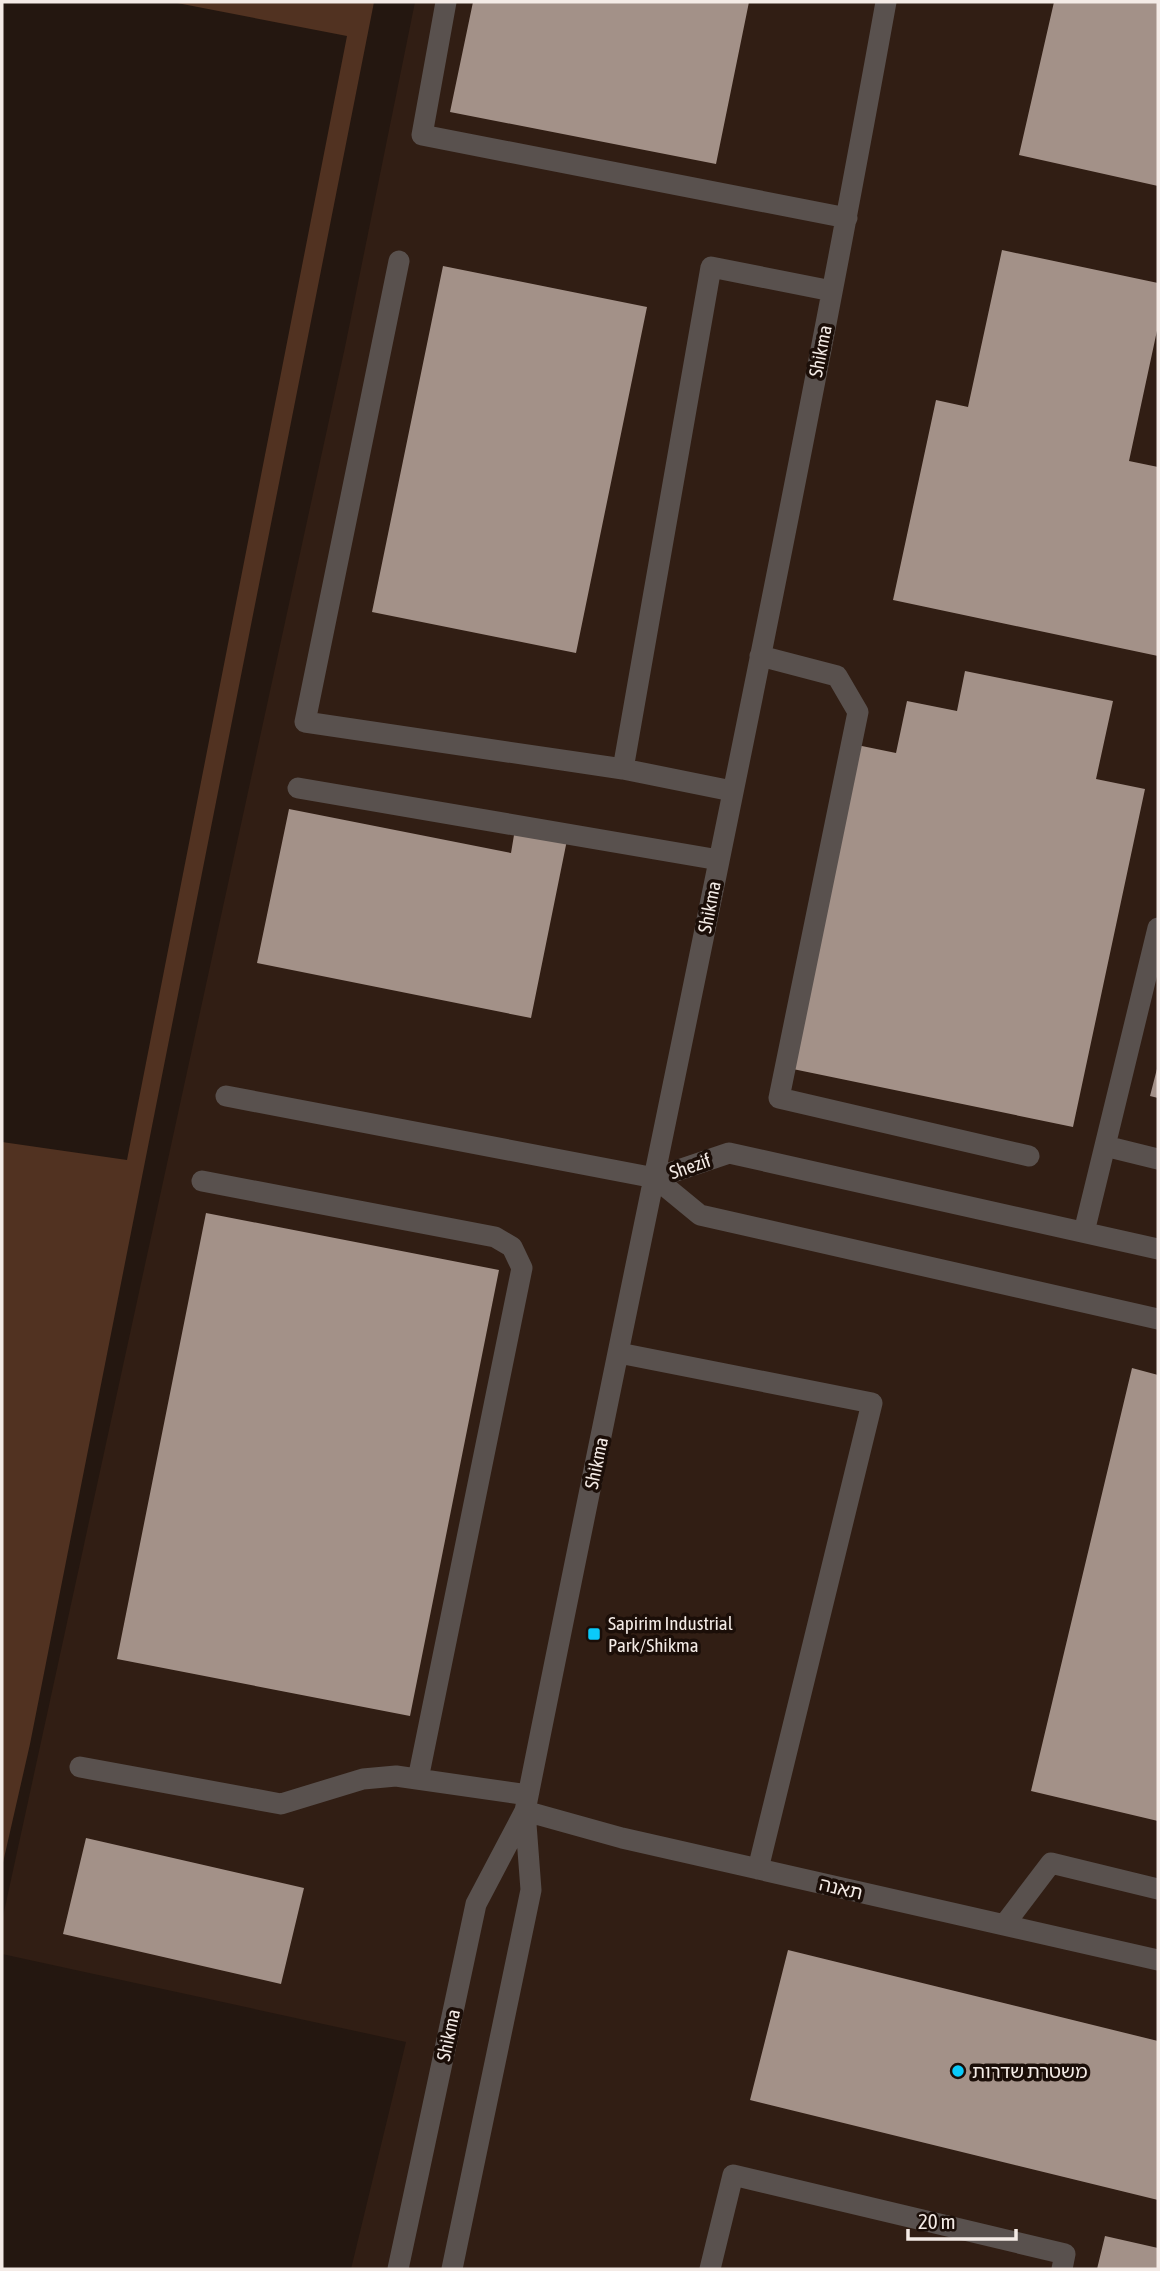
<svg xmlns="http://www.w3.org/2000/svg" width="1160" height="2271" font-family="'Asap Condensed','Noto Sans Hebrew',sans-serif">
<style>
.built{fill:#311e14}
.green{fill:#513221}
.building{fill:#a39188}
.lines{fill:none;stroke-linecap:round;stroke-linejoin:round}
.minor{stroke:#59514e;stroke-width:21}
.poi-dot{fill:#0acafa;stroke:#1b0e08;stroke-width:2.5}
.labels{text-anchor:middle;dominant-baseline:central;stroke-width:7;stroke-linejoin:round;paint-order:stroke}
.street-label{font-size:19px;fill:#f4ebe6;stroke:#1b0e08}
.poi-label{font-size:19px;fill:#f4ebe6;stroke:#1b0e08;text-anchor:start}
</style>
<rect width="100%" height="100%" fill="#241710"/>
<!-- built -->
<path class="built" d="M415 2H1158V2269H351L406 2042 2 1954V1921L345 347Z"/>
<!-- green -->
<path class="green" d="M172 2H374L30 1744 2 1867V1142L127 1160 347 36Z"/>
<!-- building -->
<path class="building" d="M473 2H749L716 164 450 112Z
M1054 2H1158V186L1019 155Z
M1002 250 1158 283V326L1129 461 1158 467V656L893 600 936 400 968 407Z
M443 266 647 307 576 653 372 612Z
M965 671 1113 701 1096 779 1145 789 1073 1127 788 1068 857 745 896 753 907 701 957 711Z
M289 809 511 853 515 829 567 840 531 1018 257 963Z
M1158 1065V1098L1150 1096Z
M206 1213 499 1270 410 1716 117 1659Z
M1132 1368 1158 1375V1821L1031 1791Z
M86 1838 304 1888 281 1984 63 1934Z
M788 1950 1158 2041V2200L750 2100Z
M1105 2236 1158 2248V2269H1097Z"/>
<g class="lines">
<!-- minor -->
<path class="minor" d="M446 2 422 135 847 218
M399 261 305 722 623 769 732 791
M760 656 837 676 858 712 779 1098 1029 1156
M623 769 711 267 832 291
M298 788 719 860
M226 1096 655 1178 700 1215 1158 1319
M1105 1146 1158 1159
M655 1178 729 1153 1158 1249
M202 1181 495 1237 512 1247 522 1268 418 1779
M1084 1232 1158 928
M619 1353 872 1403 758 1869
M80 1767 281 1804 363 1779 396 1776 528 1795
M525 1811 622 1838 1158 1960
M1004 1925 1051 1863 1158 1889
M398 2269 476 1904 525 1811
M452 2269 531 1890 525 1811C645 1208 777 607 886 2
M710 2269 733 2175 1065 2254 1062 2269"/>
</g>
<!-- markers -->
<g class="poi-dot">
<rect x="587" y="1627" width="14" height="14" rx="3.5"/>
<circle cx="958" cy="2071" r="7"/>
</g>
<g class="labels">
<!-- street labels -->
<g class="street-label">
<text transform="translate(820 351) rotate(-79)">Shikma</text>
<text transform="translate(709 907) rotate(-79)">Shikma</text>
<text transform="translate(690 1166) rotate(-19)">Shezif</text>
<text transform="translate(596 1463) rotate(-78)">Shikma</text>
<text transform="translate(841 1888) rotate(13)">תאנה</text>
<text transform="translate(448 2035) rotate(-78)">Shikma</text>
</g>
<!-- poi labels -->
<g class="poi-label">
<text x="608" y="1623">Sapirim Industrial<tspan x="608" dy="22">Park/Shikma</tspan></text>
<text x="972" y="2071">משטרת שדרות</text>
</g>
</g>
<!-- border -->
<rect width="1160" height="2271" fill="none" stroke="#f4ebe6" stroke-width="7"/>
<!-- scale -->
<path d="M908 2229v10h108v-10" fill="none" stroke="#f4ebe6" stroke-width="3.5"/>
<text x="918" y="2229" font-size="21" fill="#f4ebe6" stroke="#1b0e08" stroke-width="5" paint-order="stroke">20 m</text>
</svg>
